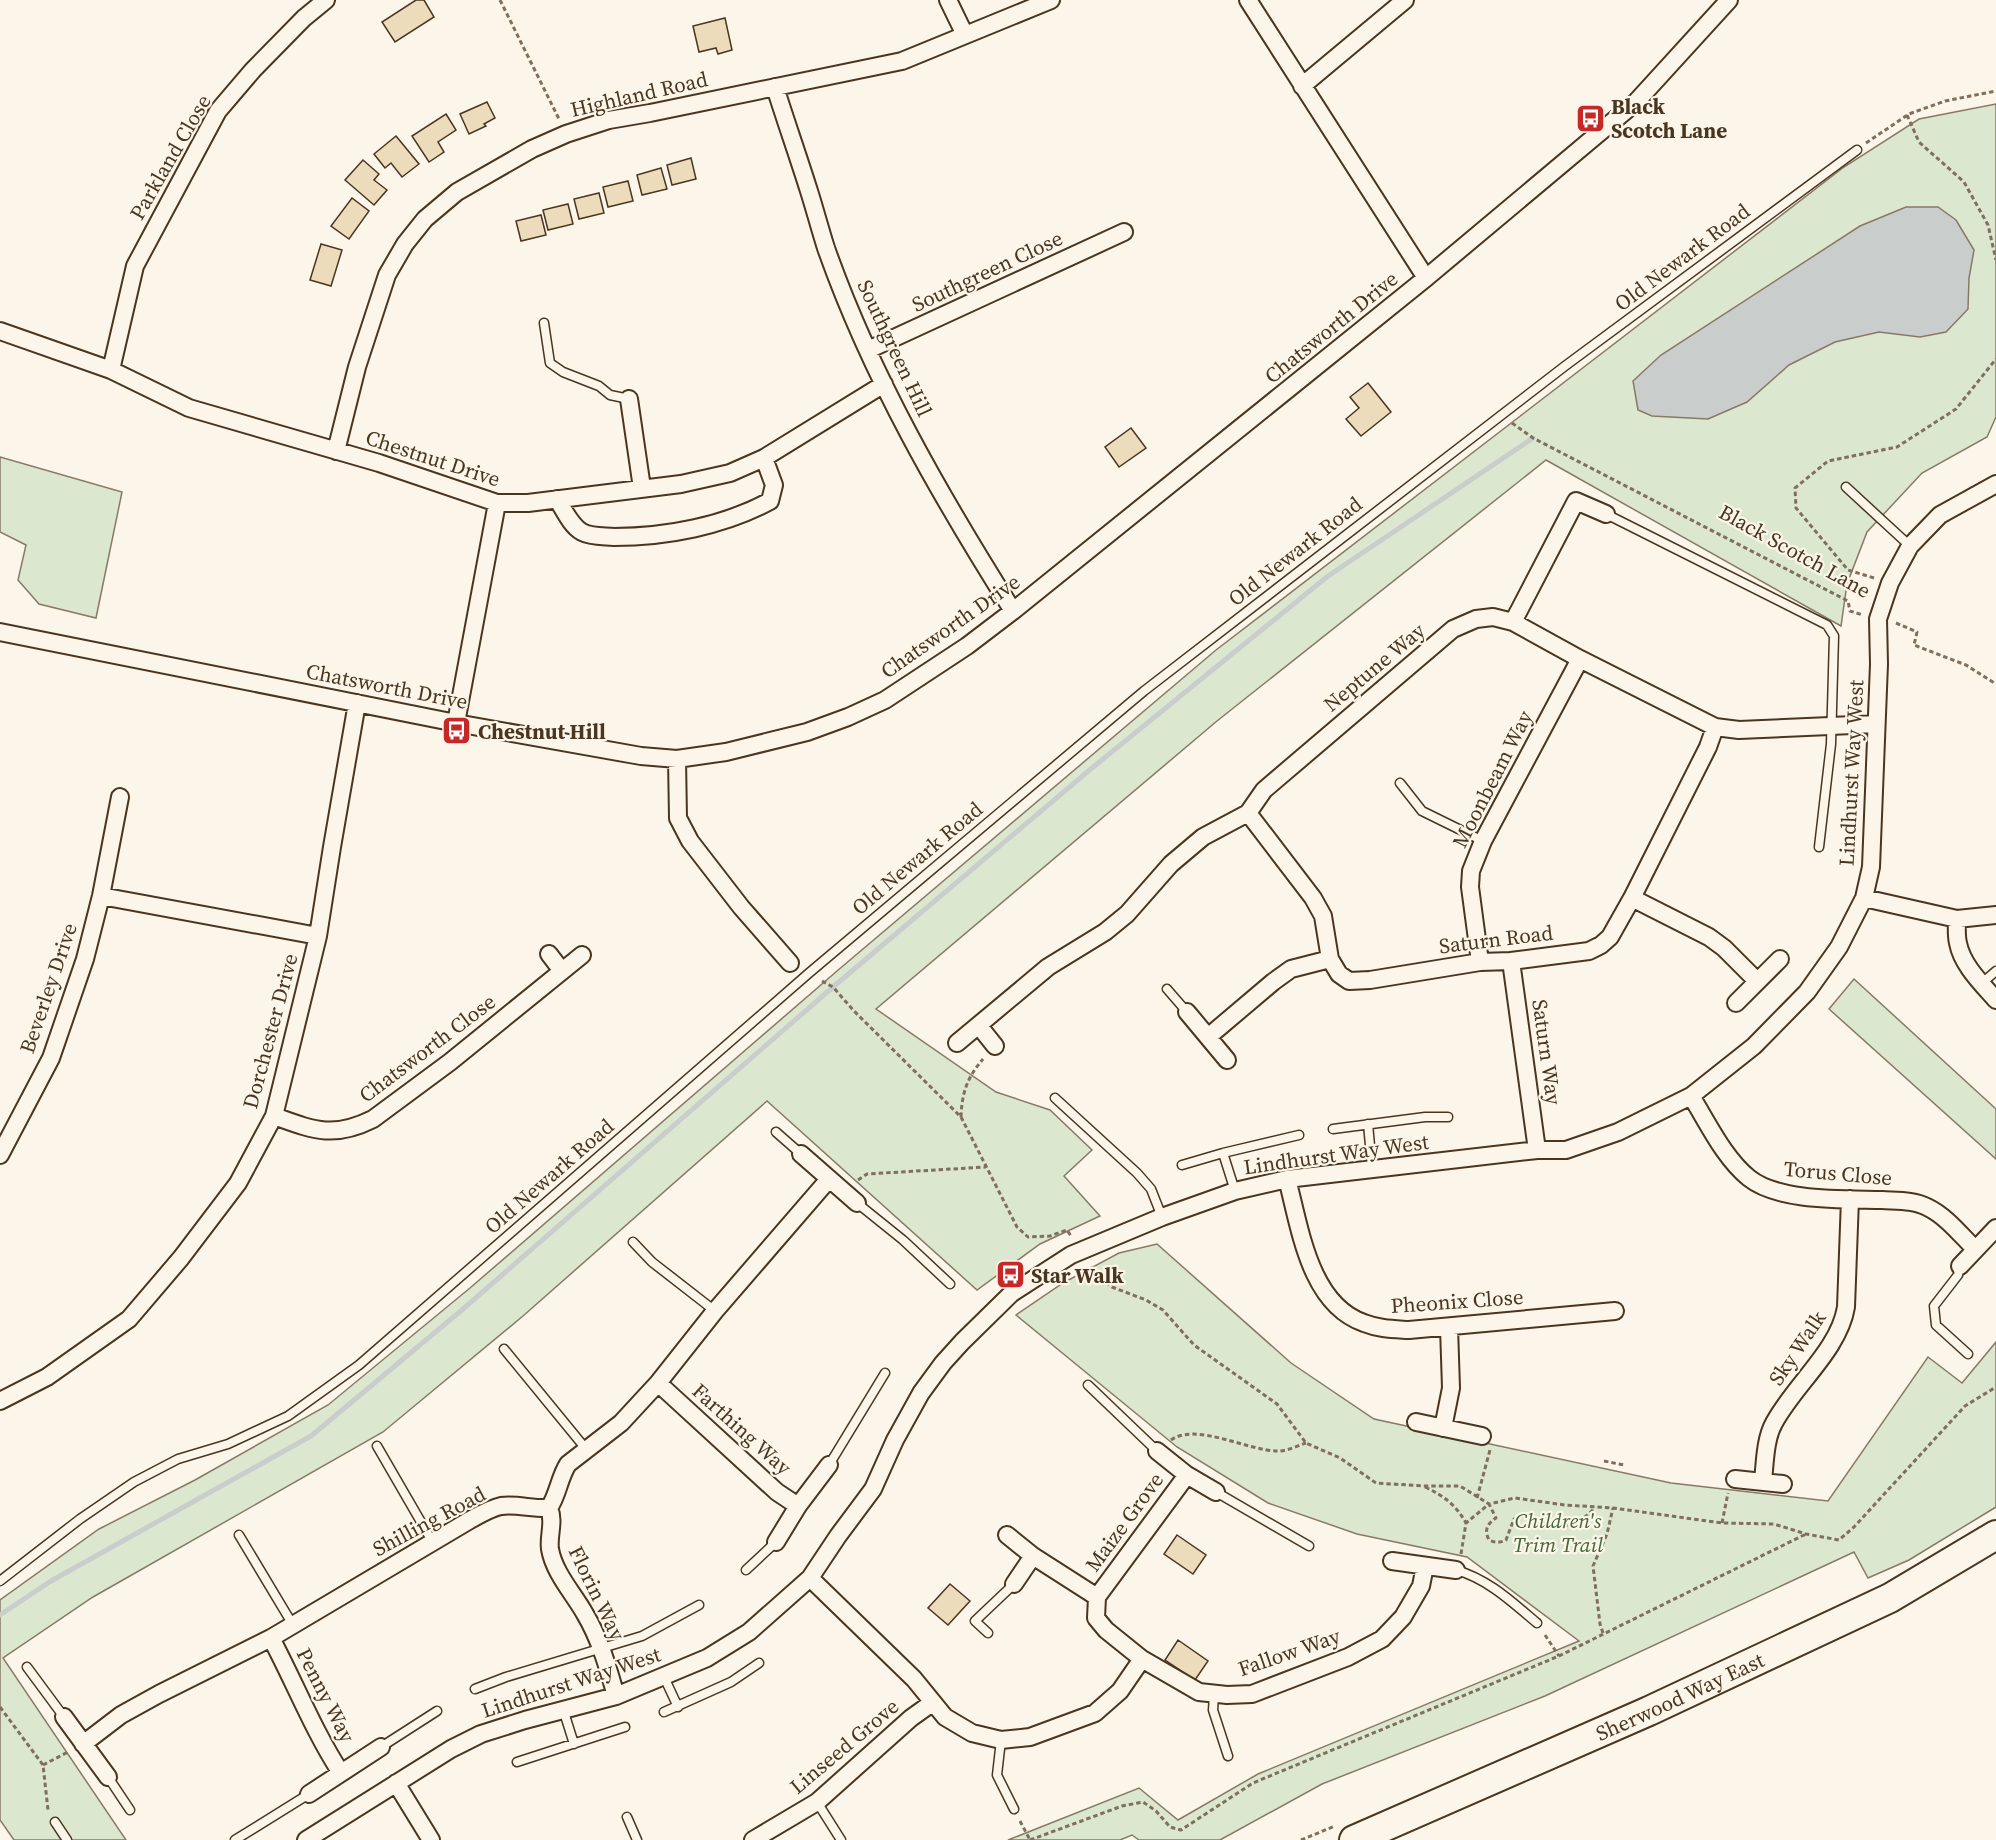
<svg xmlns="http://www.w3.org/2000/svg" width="1996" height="1840" font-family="'Source Serif 4',serif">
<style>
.green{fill:#dce7d0;stroke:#887966;stroke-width:1.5}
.water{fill:#c9cecd;stroke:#887966;stroke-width:1.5}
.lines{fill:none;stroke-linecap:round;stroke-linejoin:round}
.stream{stroke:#c9cecd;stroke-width:5}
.building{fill:#ecdcbc;stroke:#4a3520;stroke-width:1.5}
.service-casing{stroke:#4a3520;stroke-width:11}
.minor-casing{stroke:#4a3520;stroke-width:20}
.trunk-casing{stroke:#4a3520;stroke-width:32}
.path{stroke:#7f6f5c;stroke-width:3;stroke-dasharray:4.5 3;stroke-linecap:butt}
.service{stroke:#fbf6e9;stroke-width:8}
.minor{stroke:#fbf6e9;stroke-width:16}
.trunk{stroke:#fbf6e9;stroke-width:28}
.labels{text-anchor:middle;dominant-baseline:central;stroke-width:4.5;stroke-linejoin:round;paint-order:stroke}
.street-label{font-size:21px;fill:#4a3520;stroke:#fbf6e9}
.poi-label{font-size:21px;font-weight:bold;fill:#4a3520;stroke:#fbf6e9;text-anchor:start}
.park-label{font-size:21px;font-style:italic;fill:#436837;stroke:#fbf6e9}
</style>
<rect width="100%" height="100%" fill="#fbf6e9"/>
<!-- green -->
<path class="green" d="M1996 104V417L1987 437 1922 473 1867 532 1847 584 1841 626 1546 460 1217 721 876 1009 996 1092 1050 1110 1092 1150 1064 1176 1100 1216 1040 1244 977 1290 767 1101 523 1316 383 1432 93 1597 3 1658 126 1840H14L0 1820V1600L99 1529 195 1480 328 1405 470 1288 837 971 1216 650 1844 167 1919 119Z
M0 457 122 492 96 618 39 604 18 580 26 545 0 532Z
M1854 979 1996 1109V1159L1829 1009Z
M1157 1244 1291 1363 1374 1419 1671 1483 1828 1501 1928 1357 1962 1383 1996 1342V1507L1909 1560 1868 1578 1854 1552 1545 1696 1322 1784 1220 1840H1139L1132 1835 1120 1840H1008L1139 1788 1178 1820 1258 1774 1579 1641 1467 1557 1357 1534 1268 1503 1177 1447 1016 1315 1063 1283 1119 1253Z"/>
<!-- water -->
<path class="water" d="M1906 207H1938L1956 220 1974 250 1969 278 1968 309 1946 332 1920 337 1879 332 1835 342 1789 365 1747 402 1708 419 1652 416 1638 410 1633 381 1661 355 1860 226Z"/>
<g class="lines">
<!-- stream -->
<path class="stream" d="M0 1615 51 1581 311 1436 463 1309 833 987 1092 768 1328 576 1533 438"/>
</g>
<!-- building -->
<path class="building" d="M416 0H424L434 17 395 42 382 22Z
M725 18 732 50 718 54 716 48 699 52 693 26Z
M487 102 495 118 484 124 486 126 469 134 460 114Z
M446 114 456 130 438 142 444 152 429 162 412 136Z
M396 136 419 164 402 177 391 163 385 168 374 154Z
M691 158 696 179 672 185 667 165Z
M363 160 379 174 374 180 387 190 374 205 345 180Z
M661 168 667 189 642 195 637 175Z
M628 181 633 201 608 207 603 187Z
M599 193 604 213 579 219 574 199Z
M352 198 369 211 349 239 331 226Z
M568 204 573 224 548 230 543 210Z
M541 215 546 235 521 241 516 221Z
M321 244 342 250 331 286 310 280Z
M1368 383 1391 412 1361 436 1346 419 1359 408 1350 397Z
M1131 428 1146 448 1119 467 1105 447Z
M1177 1535 1206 1555 1193 1574 1164 1554Z
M950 1584 970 1601 948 1625 928 1608Z
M1178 1640 1208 1661 1195 1680 1165 1660Z"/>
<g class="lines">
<defs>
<path id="service" d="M544 323 550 363 563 372 599 386 610 395 629 399
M1846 487 1910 546
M1606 514 1827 625 1834 636 1831 744 1819 847
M1400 783 1422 811 1483 841
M1982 983 1996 971
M1167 989 1187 1012
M1055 1098 1137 1173 1151 1189 1162 1217
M1368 1124 1372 1167
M1333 1129 1425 1117H1448
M776 1132 801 1154
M1223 1153 1235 1191
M1182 1165 1223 1153 1299 1135
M857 1203 903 1240 950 1284
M633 1242 652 1262 715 1311
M1960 1266 1958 1275 1934 1306 1936 1325 1968 1354
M504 1349 586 1449
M1088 1385 1157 1451
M377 1446 432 1541
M829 1465 885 1373
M1216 1492 1309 1546
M239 1535 293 1625
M746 1570 776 1542
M1456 1570C1488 1579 1512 1602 1537 1623
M0 1581 80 1519 134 1482 178 1459 228 1444 288 1416 359 1365 809 973 1144 691 1565 366 1857 150
M988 1633 975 1621 1014 1584
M27 1667 64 1717
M664 1677 678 1707
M475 1689 506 1677 642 1636 699 1605
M1214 1695 1213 1710 1228 1756
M563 1709 574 1744
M664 1712 731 1682 759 1663
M1001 1740 997 1775 1014 1809
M381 1747 437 1711
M517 1762 625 1727
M108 1777 130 1810
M817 1802 841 1840
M627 1817 637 1840
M55 1822 67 1840
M235 1840 309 1794"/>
<path id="minor" d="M948 0 965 35
M1248 0 1426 278
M1302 86 1405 0
M775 87C786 122 798 156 809 191 815 210 820 229 826 248 871 376 941 497 1013 611
M0 331 111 370 189 408 379 463 497 503H528L681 484 730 473 764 458 884 384
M868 350 1124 232
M111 370 135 266 218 111 253 70 304 18 326 0
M629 399 642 488
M336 451 357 367 387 275 405 244 425 219 457 192 532 149 566 134 609 120 650 113 902 61 1051 0
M557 499C564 510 571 526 582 532 591 537 604 536 614 537 666 537 724 526 770 501L774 485 764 458
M1513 622 1576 501 1606 514
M0 632 456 723 641 756 677 759 726 752 807 732 848 717 885 700 967 646 1013 611 1426 278 1636 102 1729 0
M456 723 497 503
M677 759 678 818 690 841 741 907 790 963
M1248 813 1313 898 1323 916 1330 959 1339 974 1349 981 1370 980 1480 962 1511 961 1589 951 1601 945 1610 937 1632 898 1708 747 1715 727
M101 896 318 936
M1632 898 1709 937 1724 948 1757 981
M1864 898 1957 919 1996 915
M1957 919C1957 926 1956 935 1958 943 1962 965 1982 984 1996 1000
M549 954 562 971
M1511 961 1537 1150
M1480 962 1470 887 1471 871 1483 841 1580 659
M1736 1003 1780 959
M1187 1012 1227 1060
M979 1026 995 1046
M1208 1037 1273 982 1291 969 1330 959
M957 1043 1048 967 1105 932 1127 914 1171 864 1203 837 1248 813 1264 790 1453 629 1476 619 1493 617 1513 622 1580 659 1715 727 1739 730 1876 724
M1691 1096C1708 1123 1724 1158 1749 1178 1779 1202 1844 1199 1882 1200 1897 1201 1914 1200 1927 1207 1946 1216 1960 1234 1975 1249
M274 1116C313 1130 333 1139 373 1119L450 1062 582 955
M801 1154 857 1203
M0 1155 51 1058 85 959 101 896 120 797
M1287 1179C1300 1227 1309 1304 1364 1323 1379 1329 1393 1329 1409 1330L1615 1311
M1960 1266 1996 1228
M658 1383 777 1492 798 1506
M0 1401 47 1377 129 1319 181 1258 238 1183 274 1116 318 936 332 847 357 703
M1416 1422 1482 1436
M1443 1428 1451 1388 1449 1327
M1157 1451 1187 1475 1216 1492
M1735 1479 1783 1484
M1763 1481C1765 1463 1765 1439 1774 1423 1795 1384 1839 1350 1846 1307L1850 1199
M549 1508C558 1495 559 1478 568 1464L621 1423 658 1383 715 1311 829 1179
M549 1508C555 1522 548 1535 550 1549 554 1573 574 1594 585 1614 600 1639 608 1668 616 1696
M1007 1535 1033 1556 1097 1597
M776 1542 798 1506 829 1465
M1392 1561 1456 1570
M810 1578 914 1679 945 1717 972 1733 1001 1740 1030 1737 1095 1713 1120 1691 1142 1659
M1014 1584 1033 1556
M1097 1597 1096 1618 1106 1630 1142 1659 1199 1692 1227 1695 1252 1694 1348 1657 1382 1639 1403 1617 1421 1586 1425 1566
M1097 1597 1187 1475
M271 1638C295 1683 313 1730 341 1773
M64 1717 108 1777
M83 1744 121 1715 159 1694 271 1638 470 1520C479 1515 491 1508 501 1506 517 1504 533 1509 549 1508
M396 1783 431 1840
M309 1794 381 1747
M306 1840 451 1749 481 1734 525 1720 616 1696 707 1658 749 1632 810 1578 838 1536 873 1489 895 1440 921 1393 943 1363 962 1342 1012 1293 1071 1255 1162 1217 1235 1191 1287 1179 1537 1150H1566L1618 1132 1691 1096 1754 1046 1807 992 1839 947 1864 898 1871 867 1879 664 1878 619 1890 583 1910 546 1940 515 1996 484
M753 1840 817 1802 911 1718 932 1703"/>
<g id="trunk">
<path id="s1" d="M1354 1840 1649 1711 1890 1598 1996 1535"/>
</g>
</defs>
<!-- service casing -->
<use href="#service" class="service-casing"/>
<!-- minor casing -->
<use href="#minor" class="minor-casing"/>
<!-- trunk casing -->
<use href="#trunk" class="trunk-casing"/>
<!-- path -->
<path class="path" d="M500 0 559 119
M1907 115 1919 142 1964 182 1988 225 1996 260
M1866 143 1909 114 1945 101 1996 91
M1512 423 1533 438 1848 601 1850 611 1863 615
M1874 578 1848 570 1796 508 1795 488 1828 461 1897 447 1956 409 1996 359
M1896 623 1917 632 1914 645 1966 665 1996 684
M822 981 833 987 854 1011 961 1117 1017 1227 1028 1237 1050 1236 1067 1230 1071 1236
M961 1117C962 1092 967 1078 983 1059
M858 1180 867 1174 986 1167
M1090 1267 1093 1273 1112 1287 1146 1300 1163 1310 1194 1345 1277 1404 1306 1443 1340 1458 1376 1483 1424 1486H1460L1489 1504 1515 1498 1565 1505 1613 1508 1722 1523 1774 1524 1806 1534 1839 1540 1854 1527 1965 1406 1996 1387
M1171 1440C1196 1422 1248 1451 1278 1451 1287 1451 1297 1446 1306 1443
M1604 1461 1624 1465
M1425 1487C1444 1496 1456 1505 1466 1523
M1477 1498 1490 1450
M1722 1523 1728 1493
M1461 1554 1466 1523 1489 1504 1496 1518C1487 1524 1484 1530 1489 1540 1495 1543 1500 1543 1506 1540L1514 1519C1531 1511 1534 1519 1549 1524 1567 1530 1584 1521 1595 1507
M1603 1633 1600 1624 1593 1566 1607 1534 1613 1508
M1545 1635 1559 1656
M0 1707 43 1765 48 1810
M43 1765 68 1752
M1020 1821 1030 1840
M1030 1840 1122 1806 1143 1802 1156 1811 1170 1827 1181 1830 1253 1783 1559 1656 1806 1534
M1301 1840 1335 1826"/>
<!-- service -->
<use href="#service" class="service"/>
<!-- minor -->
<use href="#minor" class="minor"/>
<!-- trunk -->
<use href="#trunk" class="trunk"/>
</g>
<!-- icons -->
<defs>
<symbol id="bus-square" viewBox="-11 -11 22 22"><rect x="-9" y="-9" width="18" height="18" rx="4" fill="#c62828" stroke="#fbf6e9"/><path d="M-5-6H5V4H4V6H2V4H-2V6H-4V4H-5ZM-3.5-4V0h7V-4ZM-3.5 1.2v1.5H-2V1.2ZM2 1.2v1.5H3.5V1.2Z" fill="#fff"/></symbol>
</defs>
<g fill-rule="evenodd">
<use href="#bus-square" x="1574" y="102" width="33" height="33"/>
<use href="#bus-square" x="440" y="714" width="33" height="33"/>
<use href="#bus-square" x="994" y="1258" width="33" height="33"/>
</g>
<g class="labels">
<!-- street labels -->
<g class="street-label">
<text transform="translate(639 94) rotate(-13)">Highland Road</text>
<text transform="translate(170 157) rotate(-60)">Parkland Close</text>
<text transform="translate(1682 257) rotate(-37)">Old Newark Road</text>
<text transform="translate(987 271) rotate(-25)">Southgreen Close</text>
<text transform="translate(1331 327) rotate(-39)">Chatsworth Drive</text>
<text transform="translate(895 348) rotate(65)">Southgreen Hill</text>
<text transform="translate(433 458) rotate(18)">Chestnut Drive</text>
<text transform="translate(1295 551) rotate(-38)">Old Newark Road</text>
<text transform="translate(1795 551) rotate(29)">Black Scotch Lane</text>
<text transform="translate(950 626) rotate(-35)">Chatsworth Drive</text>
<text transform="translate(1374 667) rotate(-40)">Neptune Way</text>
<text transform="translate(387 686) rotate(11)">Chatsworth Drive</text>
<text transform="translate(1851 773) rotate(-87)">Lindhurst Way West</text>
<text transform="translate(1492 779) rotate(-63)">Moonbeam Way</text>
<text transform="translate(917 858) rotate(-40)">Old Newark Road</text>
<text transform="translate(1496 939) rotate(-7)">Saturn Road</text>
<text transform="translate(48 988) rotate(-71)">Beverley Drive</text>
<text transform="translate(270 1031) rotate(-75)">Dorchester Drive</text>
<text transform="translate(427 1048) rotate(-37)">Chatsworth Close</text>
<text transform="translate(1547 1052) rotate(82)">Saturn Way</text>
<text transform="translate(1336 1154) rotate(-8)">Lindhurst Way West</text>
<text transform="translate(1838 1173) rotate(5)">Torus Close</text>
<text transform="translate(549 1176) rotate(-41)">Old Newark Road</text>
<text transform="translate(1457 1301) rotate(-4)">Pheonix Close</text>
<text transform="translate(1797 1348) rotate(-56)">Sky Walk</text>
<text transform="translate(742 1429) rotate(42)">Farthing Way</text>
<text transform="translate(429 1521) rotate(-28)">Shilling Road</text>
<text transform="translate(1124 1522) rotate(-54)">Maize Grove</text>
<text transform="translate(597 1593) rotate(64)">Florin Way</text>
<text transform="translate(1289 1652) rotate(-19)">Fallow Way</text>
<text transform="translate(571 1682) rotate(-18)">Lindhurst Way West</text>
<text transform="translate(326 1695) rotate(63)">Penny Way</text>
<text stroke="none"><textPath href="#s1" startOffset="356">Sherwood Way East</textPath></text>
<text transform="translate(844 1746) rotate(-40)">Linseed Grove</text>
</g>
<!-- poi labels -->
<g class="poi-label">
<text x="1611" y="106">Black<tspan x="1611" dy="24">Scotch Lane</tspan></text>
<text x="478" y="731">Chestnut Hill</text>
<text x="1031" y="1275">Star Walk</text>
</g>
<!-- park labels -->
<g class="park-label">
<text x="1558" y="1520">Children's<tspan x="1558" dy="24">Trim Trail</tspan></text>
</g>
</g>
</svg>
